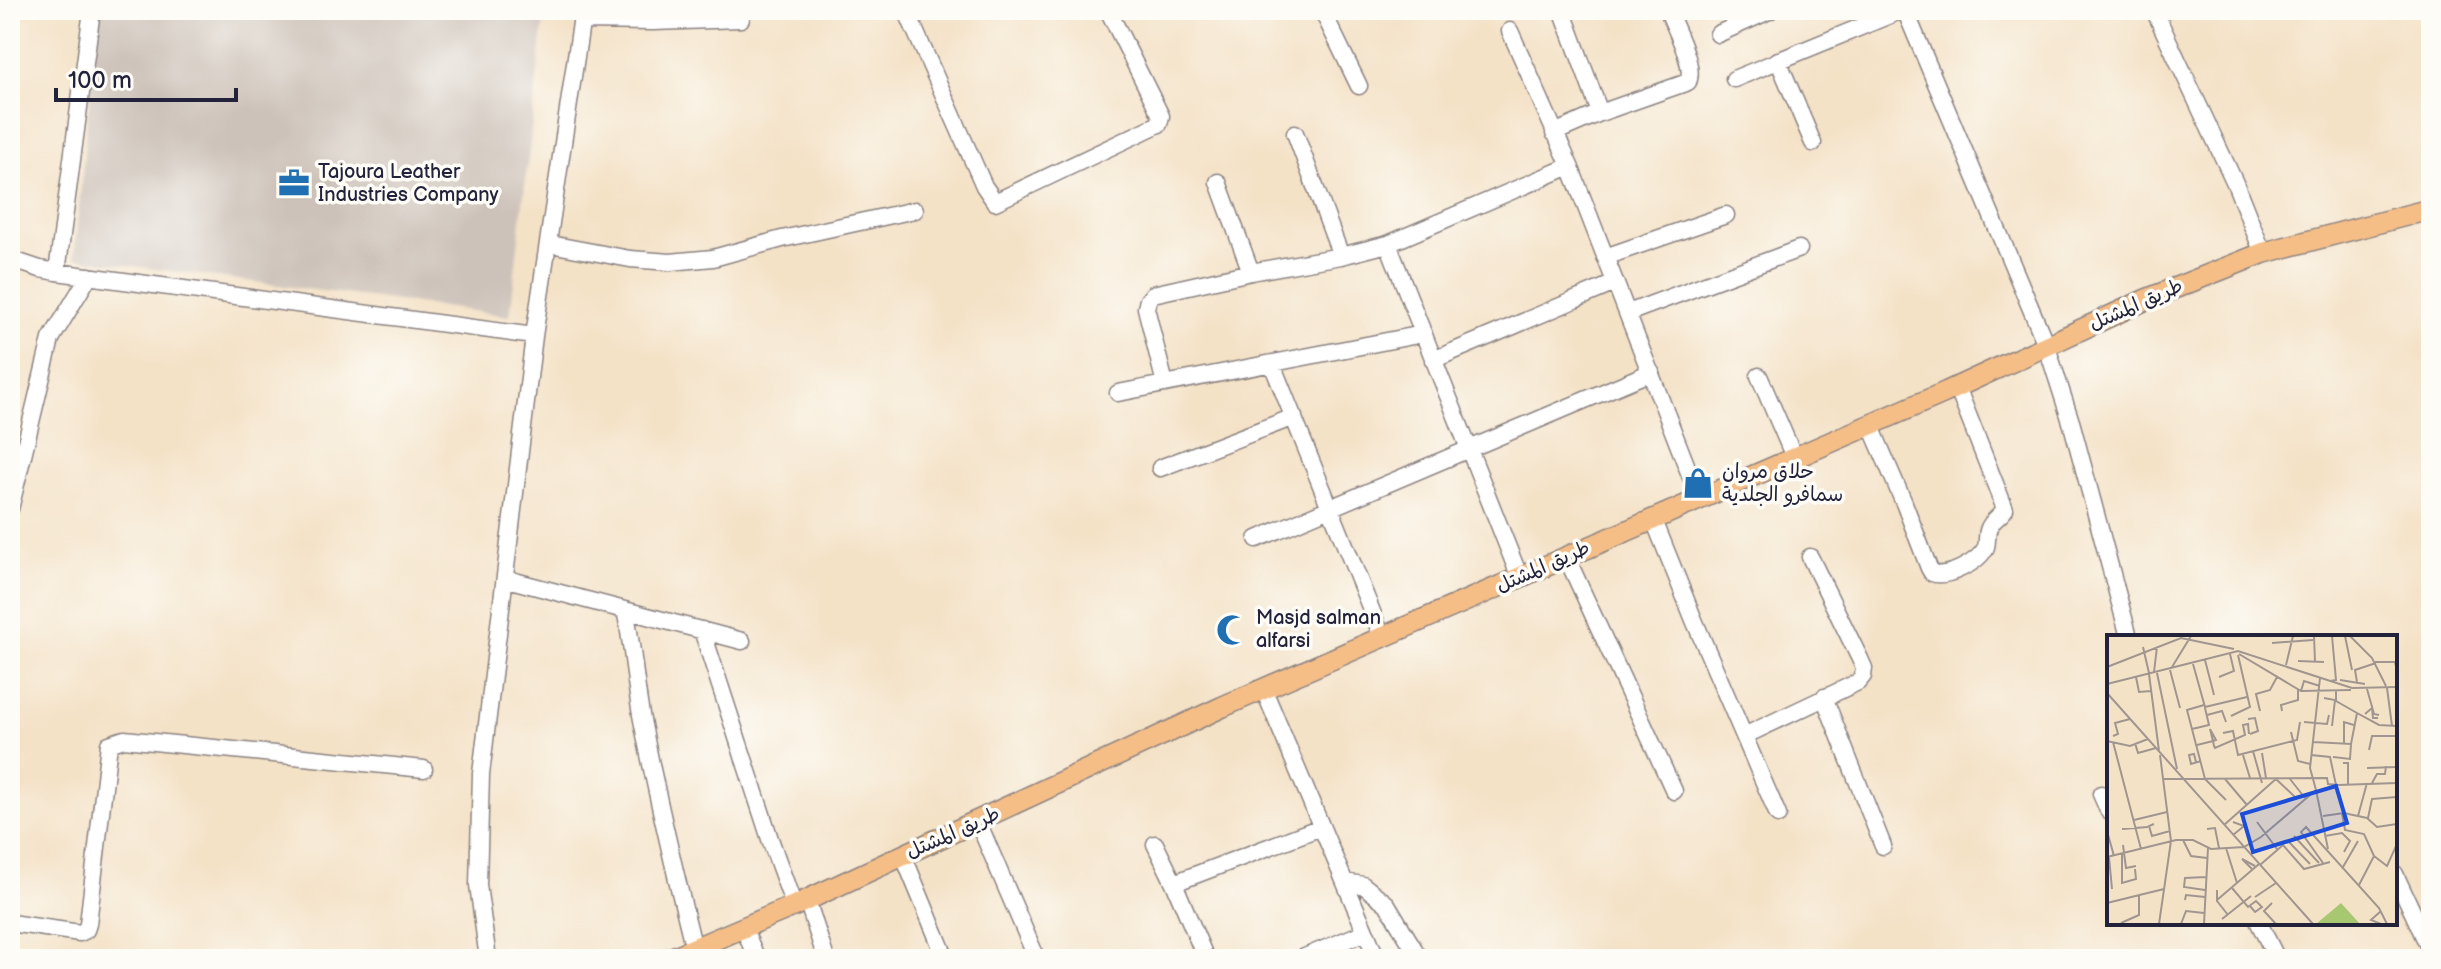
<svg xmlns="http://www.w3.org/2000/svg" width="2441" height="969" font-family="'Balsamiq Sans','Playpen Sans Arabic',sans-serif">
<style>
.industrial{fill:#cdc2b9}
.lines{fill:none;stroke-linecap:round;stroke-linejoin:round}
.minor-casing{stroke:#8b8281;stroke-width:19}
.major-casing{stroke:#8b8281;stroke-width:23}
.minor{stroke:#fff;stroke-width:16}
.major{stroke:#f6be87;stroke-width:20}
.labels{text-anchor:middle;dominant-baseline:central;stroke-width:7;stroke-linejoin:round;paint-order:stroke}
.poi-label{font-size:20px;fill:#22223b;stroke:#fdfcf7;text-anchor:start}
.street-label{font-size:20px;fill:#22223b;stroke:#fdfcf7}
.inset-road{fill:none;stroke:#a0958f;stroke-width:2}
.view{fill:#1d4ed8;fill-opacity:0.15;stroke:#1d4ed8;stroke-width:4}
.inset-edge{fill:none;stroke:#22223b;stroke-width:4}
</style>
<rect width="100%" height="100%" fill="#fdfcf7"/>
<filter id="ink" filterUnits="userSpaceOnUse"><feTurbulence type="fractalNoise" baseFrequency=".0125" numOctaves="2"/><feDisplacementMap in="SourceGraphic" scale="16" xChannelSelector="R" yChannelSelector="G"/><feConvolveMatrix kernelMatrix="1 2 1 2 8 2 1 2 1" color-interpolation-filters="sRGB"/></filter>
<filter id="wash" filterUnits="userSpaceOnUse"><feTurbulence type="fractalNoise" baseFrequency=".006" numOctaves="4" result="noise"/><feDisplacementMap in="SourceGraphic" scale="32" xChannelSelector="R" yChannelSelector="G"/><feGaussianBlur stdDeviation="1.8" result="paint"/><feColorMatrix in="noise" values="0 0 0 0 0 0 0 0 0 0 0 0 0 0 0 0 0 1.4 0 .05"/><feComposite in="paint" operator="in"/></filter>
<g filter="url(#wash)">
<rect width="100%" height="100%" fill="#f4e2c7"/>
<!-- industrial -->
<path class="industrial" d="M98 10H545L510 316 74 258Z"/>
</g>
<g filter="url(#ink)">
<g class="lines">
<defs>
<path id="minor" d="M906 10 984 186 995 202 1159 124 1161 116 1108 10
M1322 10 1359 86
M1905 10 2047 347 2072 425 2129 637
M2154 10 2235 183 2263 253
M1563 12 1600 113
M581 21 653 22 741 19
M1510 31 1570 166 1699 498
M1718 34 1771 10
M1778 60 1813 143
M1734 79 1902 10
M1295 133 1341 256
M1554 133 1600 113 1688 82C1696 66 1674 27 1668 10
M1218 182 1251 272
M550 244 630 259 670 262 713 258 782 239 915 210
M1388 244 1520 578
M1605 257 1726 215
M10 259 40 269 57 272 534 336
M57 272 92 10
M1628 313 1799 249
M1433 360 1615 283
M1272 364 1383 639
M1759 376 1794 457
M1165 384 1146 308 1148 300 1153 294 1251 272 1341 256 1388 244 1570 166
M1118 393 1423 334
M1870 424 1904 503 1929 568 1932 573C1947 579 1979 562 1986 547 1988 540 1986 534 1989 528 1992 520 2001 516 2005 509L1957 387
M1160 468 1294 417
M10 509 51 339 89 276
M1653 518 1694 620 1778 815
M1257 539 1651 372
M1566 556 1674 791
M507 579 742 641
M625 610C633 647 635 684 642 720 657 797 675 873 694 949
M702 630 770 839 794 906
M1264 690 1377 959
M1824 697 1883 846
M1744 736 1858 682 1863 676 1864 668 1860 659 1810 557
M2101 794 2109 812
M978 822 1037 959
M1155 844 1174 883 1321 827
M903 855 946 959
M2395 874 2431 952
M1345 882 1363 885 1387 904 1420 959
M1174 883 1206 959
M807 900 826 959
M10 923 80 933 86 930 88 924 109 744 124 739 424 769
M2259 923 2277 959
M744 929 757 959
M488 959 478 885 481 774 534 336 583 10
M1300 959 1365 932"/>
<path id="major" d="M669 959 794 906 1222 707 1946 392 2145 300 2263 253 2431 209"/>
</defs>
<!-- minor casing -->
<use href="#minor" class="minor-casing"/>
<!-- major casing -->
<use href="#major" class="major-casing"/>
<!-- minor -->
<use href="#minor" class="minor"/>
<!-- major -->
<use href="#major" class="major"/>
</g>
</g>
<!-- icons -->
<defs>
<symbol id="office-bare" viewBox="-9 -9 18 18"><path d="M-6-3h4V-5.5h4V-3h4V5H-6ZM-1-4.5V-3h2v-1.5ZM-6 0V1H6V0Z" fill="#1f6fb2" stroke="#fdfcf7" stroke-width="2.5" paint-order="stroke"/></symbol>
<symbol id="shop-bare" viewBox="-9 -9 18 18"><path d="M-5-2.5h2.3a2.7 3.5 0 0 1 5.4 0H5L5.5 6h-11ZM-1.5-2.5h3a1.5 2.3 0 0 0-3 0Z" fill="#1f6fb2" stroke="#fdfcf7" stroke-width="2.5" paint-order="stroke"/></symbol>
<symbol id="mosque-bare" viewBox="-9 -9 18 18"><path d="M3.5-4.9A6 6 0 1 0 3.5 4.9A5 5 0 1 1 3.5-4.9Z" fill="#1f6fb2" stroke="#fdfcf7" stroke-width="2.5" paint-order="stroke"/></symbol>
</defs>
<g fill-rule="evenodd">
<use href="#office-bare" x="272" y="161" width="44" height="44"/>
<use href="#shop-bare" x="1676" y="461" width="44" height="44"/>
<use href="#mosque-bare" x="1210" y="608" width="44" height="44"/>
</g>
<g class="labels">
<!-- poi labels -->
<g class="poi-label">
<text x="318" y="172">Tajoura Leather<tspan x="318" dy="23">Industries Company</tspan></text>
<text x="1722" y="472">حلاق مروان<tspan x="1722" dy="23">سمافرو الجلدية</tspan></text>
<text x="1256" y="618">Masjd salman<tspan x="1256" dy="23">alfarsi</tspan></text>
</g>
<!-- street labels -->
<g class="street-label">
<text transform="translate(2136 305) rotate(-24)">طريق المشتل</text>
<text transform="translate(1543 567) rotate(-24)">طريق المشتل</text>
<text transform="translate(953 833) rotate(-24)">طريق المشتل</text>
</g>
</g>
<!-- overview -->
<g transform="translate(2107 635)">
<rect width="290" height="290" fill="#f4e2c7"/>
<path d="M234 268 253 289H209Z" fill="#a7c871"/>
<path class="inset-road" d="M207 1 208 27M238 1 245 35M243 1 265 23 279 51M165 8 206 5M36 12 42 38M132 19 194 56 244 55M98 25 107 60M191 26 217 27M268 27H288L290 36M86 29 98 72 140 62M179 30 186 1M0 32 74 3 127 14M65 32 84 1M63 35 73 73M47 37 50 12M50 38 70 134M42 39 52 116M29 42 32 57 44 56M112 42 127 36 123 19M233 45 258 49M223 46 229 45 225 1M250 47 248 35 269 28M0 49 131 16 245 53 290 52M280 53 285 91M260 54 267 79 272 80M229 55V66L250 78 272 90 290 91M194 56 197 46 213 51M0 58 206 289M217 63 228 65 225 91M97 70 80 75 98 144M153 76 149 59 163 55 170 42M175 76 174 70 191 65V55M258 79 265 73 266 83H271M100 80 115 76 119 87M124 81 143 72 131 20M141 84 148 83 151 96 143 99M197 87 220 89 222 80M85 94 102 90 98 73M184 97 191 126 203 129M116 98 126 96 131 120 190 105 193 87M6 101 11 99 8 88 23 84M0 106 23 111 41 104M6 107 34 214M206 107 244 109 250 78M28 108 31 118 49 113M237 109V87L247 90M90 110 106 106 109 105 103 94 106 106 107 111 108 113 138 100 136 90 141 89 142 99M262 115 265 101H290M146 116 155 148M155 118 159 143M136 120 143 143M204 120 223 122 229 150M226 122 243 124 244 109M89 127 87 119 82 120 84 129 94 126M236 128H241V149M260 133 290 132M56 144 220 143 221 149 231 150 290 148M98 144 119 165M118 144 140 170M169 144 188 162M183 144 198 163M265 148 270 139H278L279 131M209 155 221 214M235 178 238 195 257 199 267 221M216 181 237 178 260 183 270 192 290 189M251 181 260 148M261 183 265 164 290 162M27 185 60 177M126 187 137 191 126 200M150 187 170 214M47 189 42 191 45 201 63 196M117 190 170 143M15 194 41 192M100 194 108 193 112 213M0 196 7 221M187 201 212 228M218 201 235 198 243 206 237 217M76 205 84 221 100 223M181 206 203 229M16 210 19 233 29 231M119 213 130 248M15 219V248L29 244 28 234M0 222 69 205H86L104 214 137 212 154 202 209 155 203 133 213 43M2 222 5 254M216 228 194 197 199 192 272 273 280 289M153 230 176 210 197 234 223 227M236 232 251 206M145 234 135 224 148 231M252 250 267 221 280 231 290 209M125 253 141 272 149 266 155 272 148 277 143 271M98 255 77 252 78 243 99 242M110 255V266L121 280M148 262 169 248M78 265 79 260 98 262M110 265 152 229M0 268 57 254M165 268 157 276 169 289M115 284 144 261M14 288 32 280V260M52 289 64 206 53 120M74 289 79 276 97 278M97 289 101 213M274 289 264 285 274 276"/>
<path class="view" d="M229 151 240 188 146 217 135 179Z"/>
<rect width="290" height="290" class="inset-edge"/>
</g>
<!-- margin -->
<rect width="2441" height="969" fill="none" stroke="#fdfcf7" stroke-width="40"/>
<!-- scale -->
<path d="M56 88v12h180v-12" fill="none" stroke="#22223b" stroke-width="4"/>
<text x="68" y="88" font-size="24" fill="#22223b" stroke="#fdfcf7" stroke-width="6" paint-order="stroke">100 m</text>
</svg>
